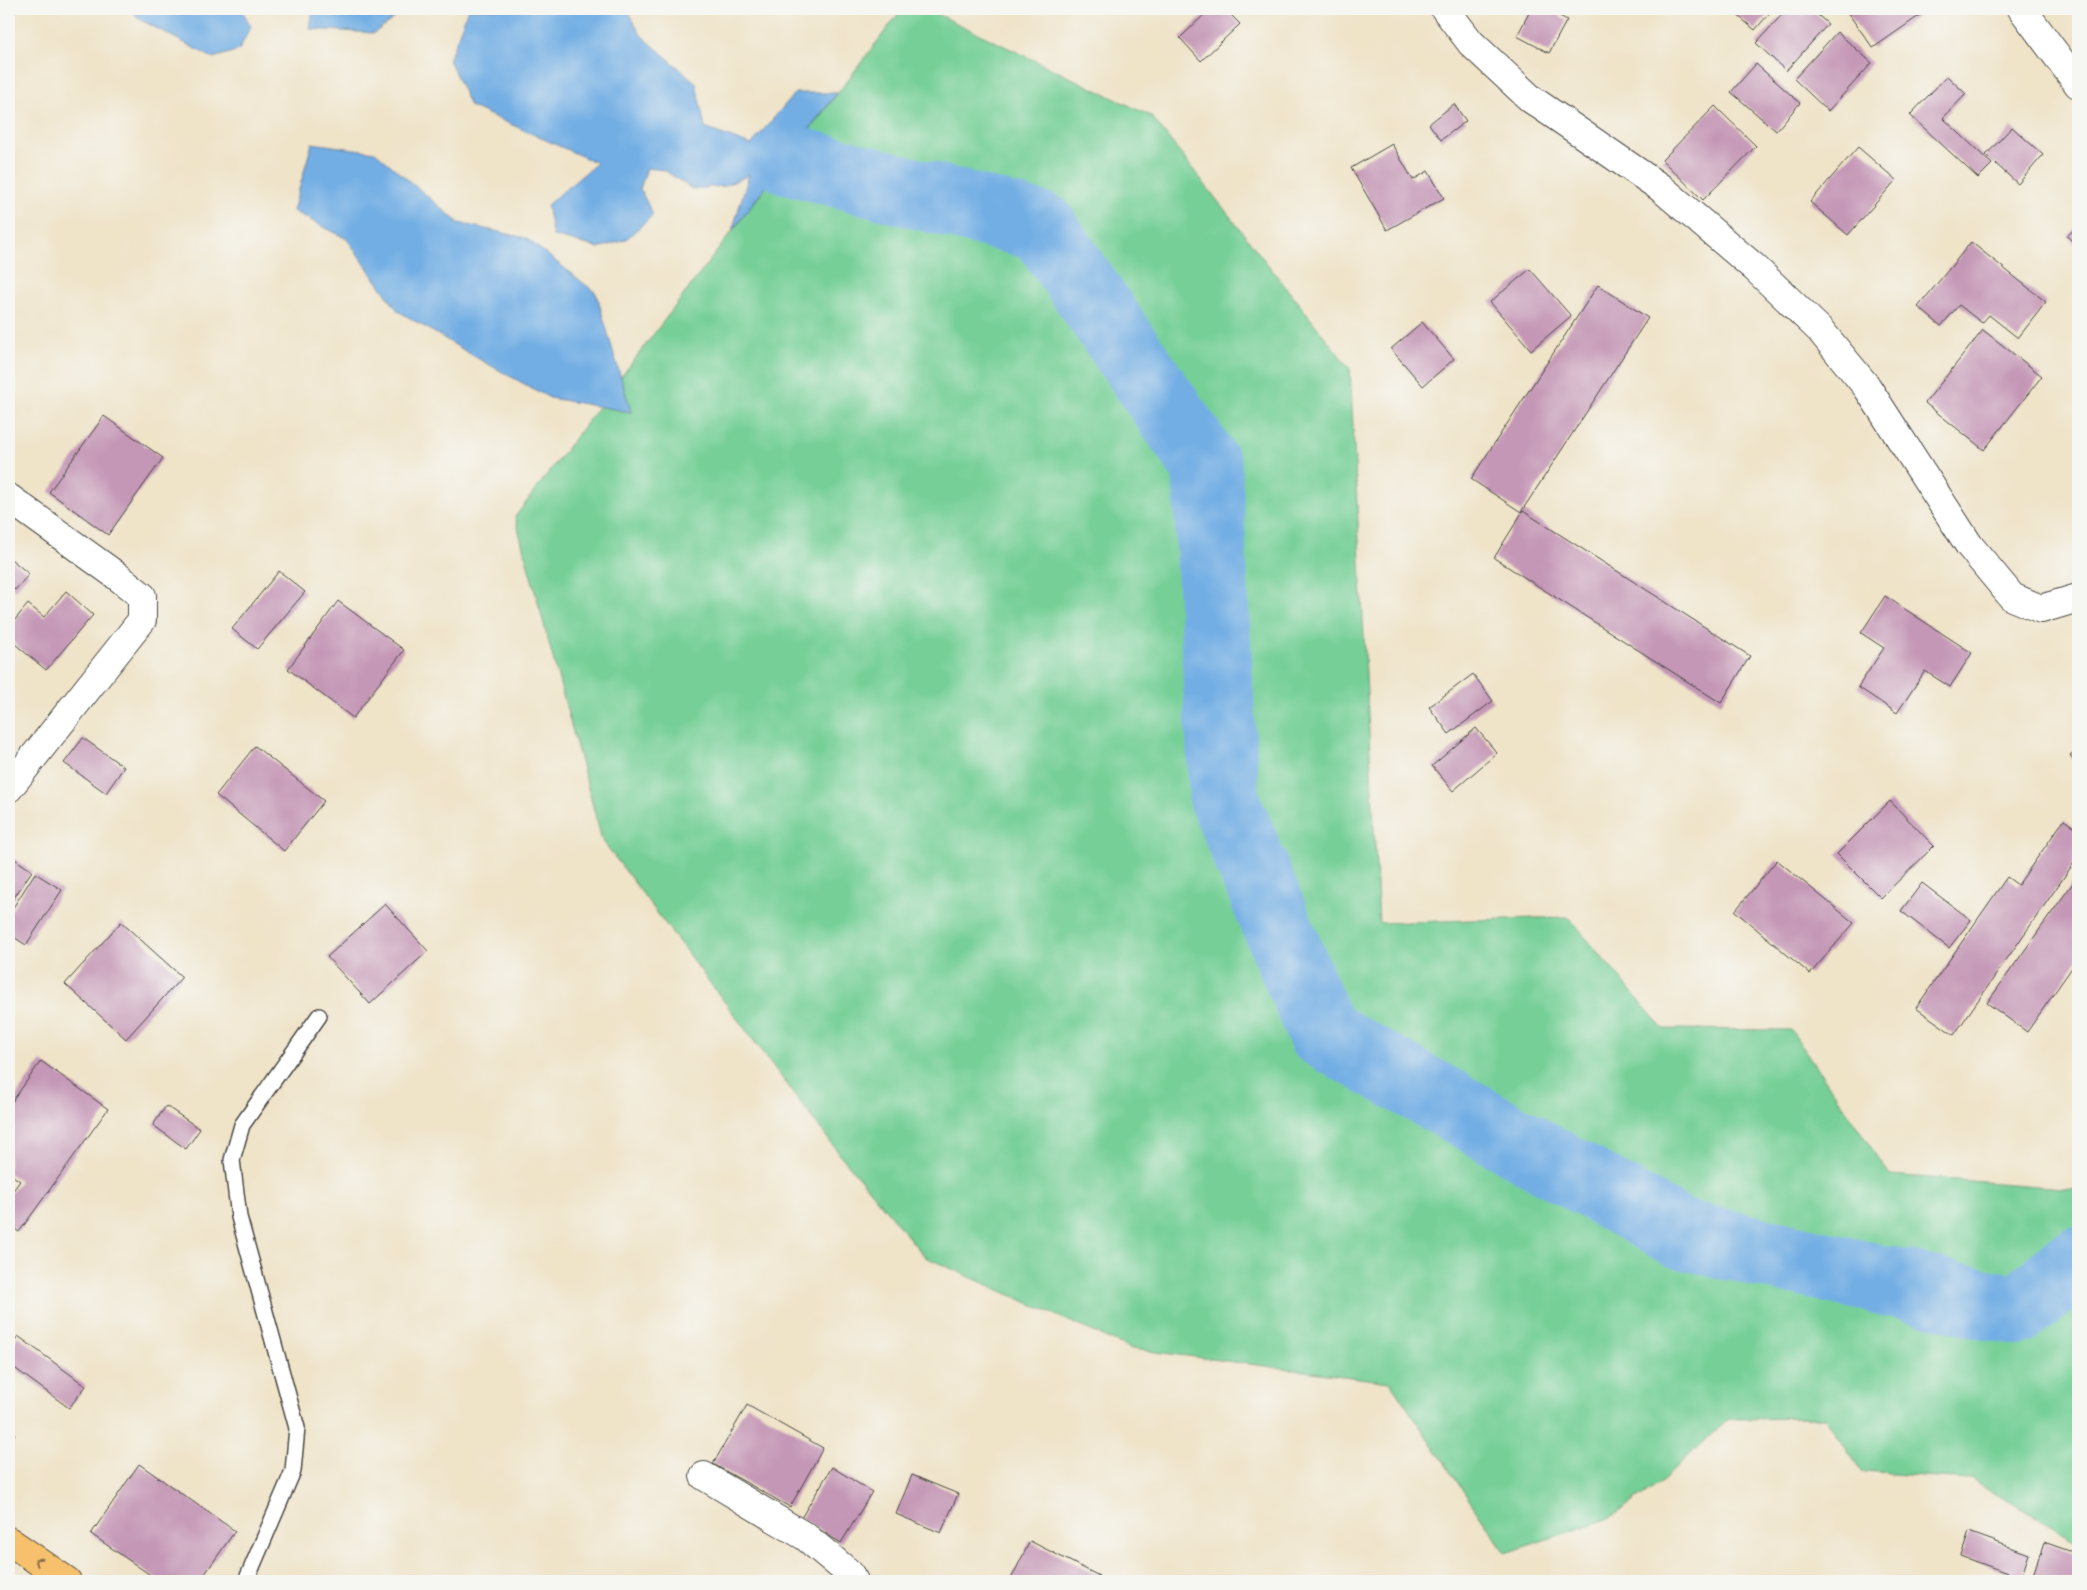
<svg xmlns="http://www.w3.org/2000/svg" width="2087" height="1590" font-family="'Old Standard TT',serif">
<style>
.green{fill:#75cf96;stroke:#507d60}
.water{fill:#72aee4;stroke:#4e6c88}
.lines{fill:none;stroke-linecap:round;stroke-linejoin:round}
.river{stroke:#72aee4;stroke-width:70}
.building{fill:#c497b6}
.service-casing{stroke:#484743;stroke-width:18}
.minor-casing{stroke:#484743;stroke-width:30}
.primary-casing{stroke:#484743;stroke-width:30}
.service{stroke:#fff;stroke-width:15}
.minor{stroke:#fff;stroke-width:28}
.primary{stroke:#f7c06c;stroke-width:28}
.oneway{stroke:#876e48}
</style>
<rect width="100%" height="100%" fill="#f6f6f2"/>
<filter id="ink" filterUnits="userSpaceOnUse"><feTurbulence type="fractalNoise" baseFrequency=".02" numOctaves="2"/><feDisplacementMap in="SourceGraphic" scale="10" xChannelSelector="R" yChannelSelector="G"/><feConvolveMatrix kernelMatrix="1 2 1 2 8 2 1 2 1" color-interpolation-filters="sRGB"/></filter>
<filter id="wash" filterUnits="userSpaceOnUse"><feTurbulence type="fractalNoise" baseFrequency=".0096" numOctaves="4" result="noise"/><feDisplacementMap in="SourceGraphic" scale="20" xChannelSelector="R" yChannelSelector="G"/><feGaussianBlur stdDeviation="1.12" result="paint"/><feColorMatrix in="noise" values="0 0 0 0 0 0 0 0 0 0 0 0 0 0 0 0 0 1.4 0 .05"/><feComposite in="paint" operator="in"/></filter>
<g filter="url(#wash)">
<rect width="100%" height="100%" fill="#efe3c8"/>
<!-- green -->
<path class="green" d="M902 9H927L1151 116 1350 369 1379 923 1568 917 1663 1029 1791 1030 1890 1175 2078 1189V1541L1970 1479 1862 1472 1825 1418 1728 1419 1662 1481 1608 1519 1505 1553 1390 1382 1132 1349 925 1257 841 1156 602 840 515 517 599 406 631 412 621 377Z"/>
<!-- water -->
<path class="water" d="M132 9H241L251 26 239 50 213 58 139 19Z
M313 9H407L374 33 310 29Z
M468 9H627L641 35 696 83 705 128 751 145 795 93H837L732 231 749 175 724 186 692 189 664 170 647 168 640 189 653 215 625 240 599 248 553 236 547 205 597 163 470 106 449 60Z
M312 143 375 152 459 223 526 238 596 293 631 412 550 398 477 358 398 311 347 239 293 211Z"/>
<g class="lines">
<!-- river -->
<path class="river" d="M787 159 1042 227 1207 467 1224 798 1322 1033 1681 1234 2017 1311 2078 1261"/>
</g>
<g id="blocks">
<!-- building -->
<path class="building" d="M1210 9H1225L1240 24 1201 61 1180 38Z
M1531 9H1547L1567 20 1549 53 1517 36Z
M1730 9H1773L1755 30Z
M1787 9H1811L1828 24 1786 71 1756 43Z
M1845 9H1929L1873 48Z
M1837 32 1872 63 1828 111 1794 79Z
M1756 64 1800 103 1776 131 1731 92Z
M1947 76 1966 94 1943 118 1992 164 1978 178 1910 115Z
M1454 104 1466 121 1441 140 1429 124Z
M1715 106 1756 146 1703 200 1662 160Z
M2012 127 2043 155 2018 184 1986 155Z
M1392 144 1413 180 1428 171 1444 198 1387 230 1351 168Z
M1858 147 1896 180 1848 235 1810 202Z
M2078 226V247L2067 236Z
M1971 242 2046 302 2018 338 1989 315 1982 323 1959 305 1941 326 1918 307Z
M1530 269 1571 316 1531 350 1490 302Z
M1598 285 1648 318 1521 512 1471 479Z
M1422 322 1454 359 1423 386 1391 349Z
M1983 330 2042 376 1984 450 1925 403Z
M104 416 163 458 108 535 49 492Z
M1523 511 1750 656 1721 703 1494 558Z
M11 559 29 574 15 590 9 584V562Z
M279 571 305 592 257 649 232 629Z
M66 591 93 615 46 670 9 639V627L28 604 44 617Z
M1885 596 1972 653 1950 687 1925 671 1897 713 1858 687 1884 648 1861 633Z
M338 601 404 650 353 718 288 669Z
M1473 674 1493 701 1449 734 1429 707Z
M1476 728 1497 753 1453 791 1432 766Z
M83 738 124 767 106 793 64 763Z
M255 746 324 801 284 851 216 795Z
M2078 749V768L2070 755Z
M1890 801 1934 846 1881 898 1837 854Z
M2064 820 2078 830V857L1954 1035 1916 1008 2007 877 2018 885Z
M9 855 32 871 9 905Z
M1777 860 1854 923 1810 974 1735 911Z
M35 873 62 890 26 945 9 934V914Z
M2078 876V959L2027 1032 1987 1003Z
M1922 883 1971 920 1949 948 1901 911Z
M385 904 428 951 370 1004 327 957Z
M121 922 182 977 126 1039 65 984Z
M41 1061 108 1109 19 1232 9 1225V1196L20 1181 9 1173V1106Z
M166 1106 200 1129 186 1149 153 1125Z
M18 1336 86 1386 69 1408 9 1364V1350Z
M747 1405 823 1448 790 1507 713 1464Z
M9 1429 15 1434 9 1443Z
M139 1464 235 1531 200 1581H159L91 1534Z
M832 1467 872 1492 841 1543 801 1518Z
M912 1475 958 1494 941 1533 896 1514Z
M1969 1532 2029 1554 2021 1578 1961 1556Z
M1030 1541 1099 1576 1097 1581H1010Z
M2044 1542 2078 1554V1581H2031Z"/>
</g>
</g>
<g filter="url(#ink)">
<use href="#blocks" fill-opacity="0" stroke="#484743" stroke-width="1"/>
<g class="lines">
<defs>
<path id="service" d="M246 1581 293 1471 297 1428 239 1217 232 1160 242 1125 319 1016"/>
<path id="minor" d="M1445 9 1471 43 1531 99 1661 188 1755 268 1820 330 1867 387 1969 545 2012 597 2041 609 2078 598
M2022 9 2078 84
M9 498 117 576 142 596V620L9 788
M704 1476 806 1537 849 1573 854 1581"/>
<path id="primary" d="M9 1541 67 1581"/>
</defs>
<!-- service casing -->
<use href="#service" class="service-casing"/>
<!-- minor casing -->
<use href="#minor" class="minor-casing"/>
<!-- primary casing -->
<use href="#primary" class="primary-casing"/>
<!-- service -->
<use href="#service" class="service"/>
<!-- minor -->
<use href="#minor" class="minor"/>
<!-- primary -->
<use href="#primary" class="primary"/>
</g>
<!-- one-way arrows -->
<defs><path id="oneway-chevron" d="M-2-3.5L2.5 0L-2 3.5" fill="none" stroke-width="1.6" stroke-linecap="round" stroke-linejoin="round" transform="scale(1.25)"/></defs>
<use class="oneway" href="#oneway-chevron" transform="translate(38 1561) rotate(-145)"/>
</g>
<!-- margin -->
<rect width="2087" height="1590" fill="none" stroke="#f6f6f2" stroke-width="30"/>
</svg>
